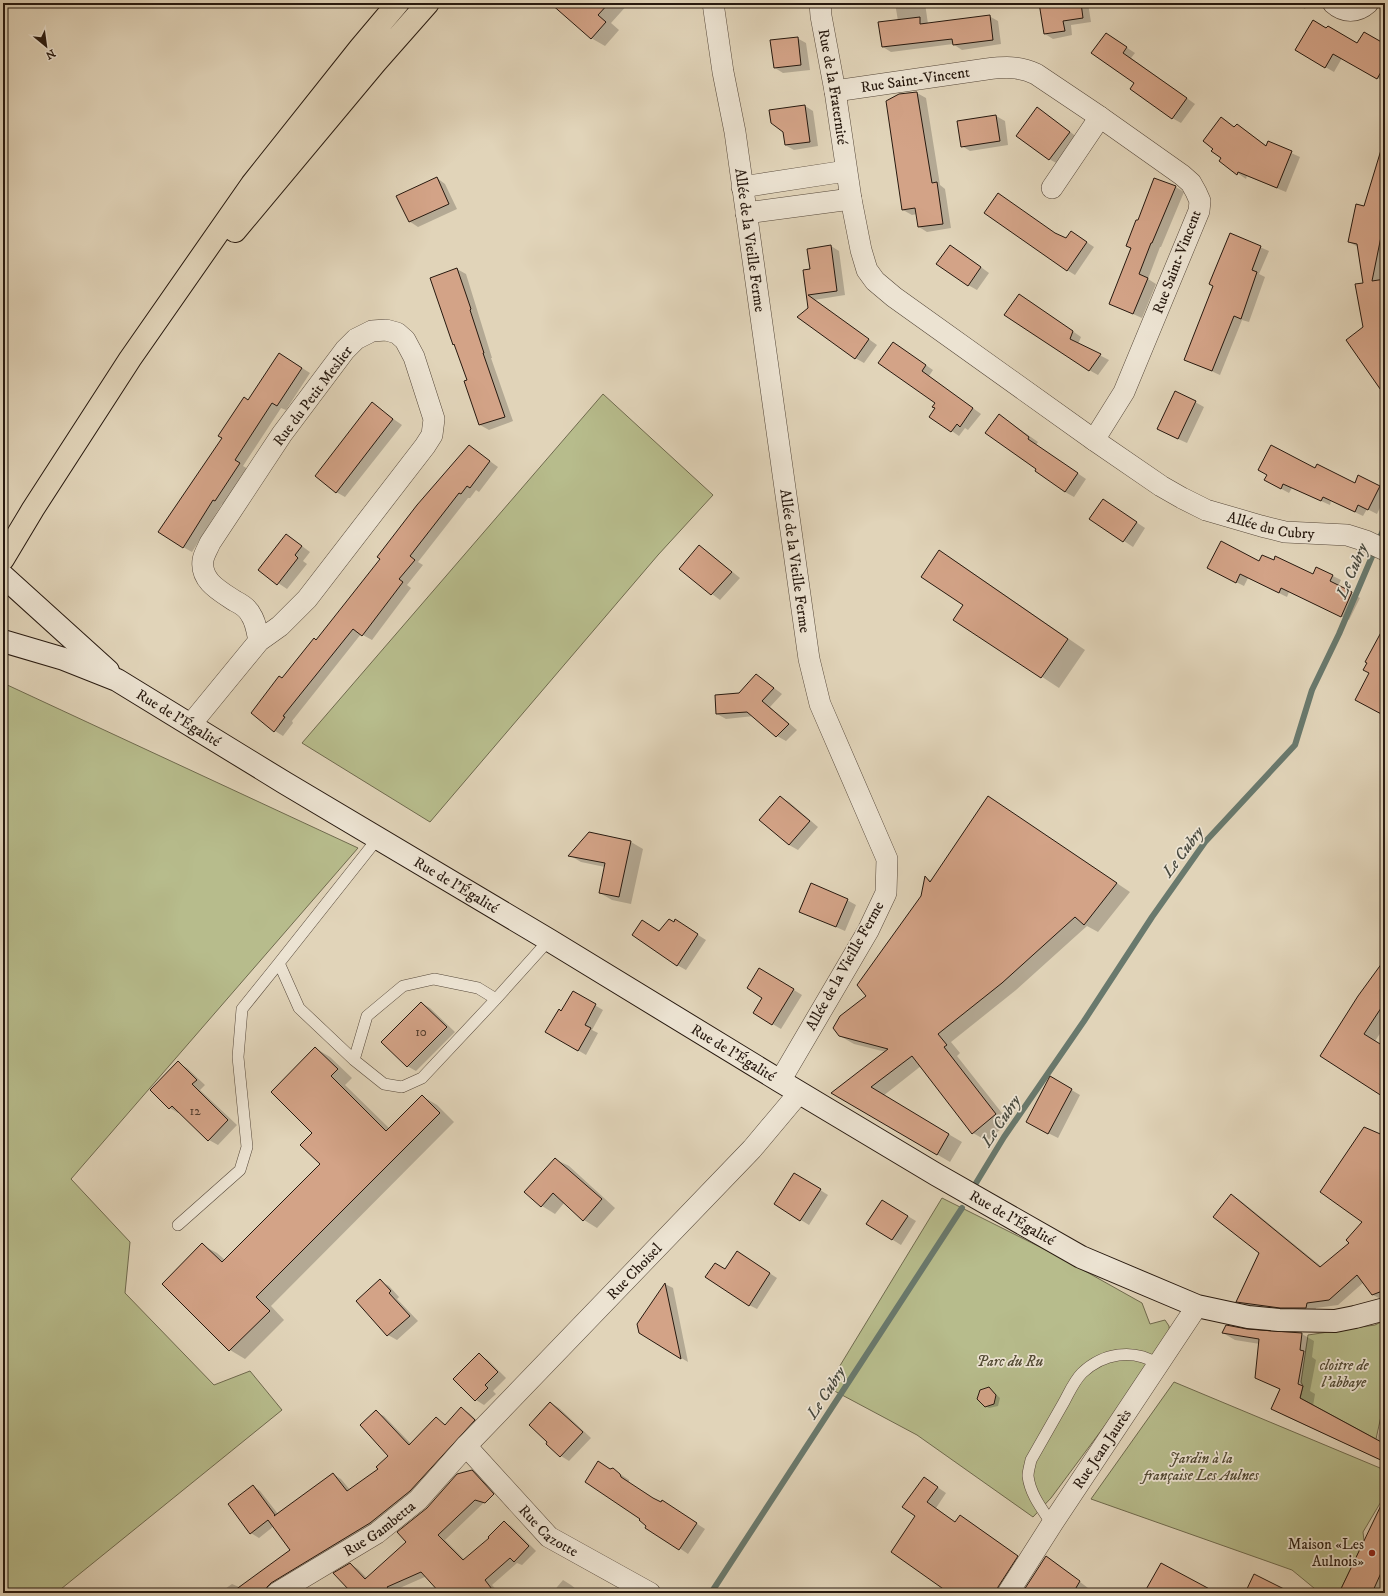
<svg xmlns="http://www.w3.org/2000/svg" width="1388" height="1596" font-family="'IM FELL DW Pica',serif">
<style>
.green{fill:#b7bc8c;stroke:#6f6a4e}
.shadow{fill:#0003}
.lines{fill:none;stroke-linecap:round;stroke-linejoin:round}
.stream{stroke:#69796d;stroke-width:6}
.building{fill:#d3a387;stroke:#27190f}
.lane-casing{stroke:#56483a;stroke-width:12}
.street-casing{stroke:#56483a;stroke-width:22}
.secondary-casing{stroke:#27190f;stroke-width:24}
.primary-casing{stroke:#27190f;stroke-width:24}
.lane{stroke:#ece3d2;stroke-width:11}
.street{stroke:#ece3d2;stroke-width:21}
.secondary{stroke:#ece3d2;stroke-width:22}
.primary{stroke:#e1d4b9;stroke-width:22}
.poi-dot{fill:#8f2418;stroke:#ece3d2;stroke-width:1.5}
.labels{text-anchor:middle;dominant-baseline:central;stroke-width:3.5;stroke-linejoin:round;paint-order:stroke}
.number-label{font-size:13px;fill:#523c2d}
.street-label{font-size:15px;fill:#27190f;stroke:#ece3d2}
.park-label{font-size:15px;font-style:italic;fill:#524a34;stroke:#ece3d2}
.poi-label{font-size:15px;fill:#27190f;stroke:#ece3d2;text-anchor:end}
.water-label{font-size:16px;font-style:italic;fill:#48493e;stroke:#ece3d2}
</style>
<rect width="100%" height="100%" fill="#e1d4b9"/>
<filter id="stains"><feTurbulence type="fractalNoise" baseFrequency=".005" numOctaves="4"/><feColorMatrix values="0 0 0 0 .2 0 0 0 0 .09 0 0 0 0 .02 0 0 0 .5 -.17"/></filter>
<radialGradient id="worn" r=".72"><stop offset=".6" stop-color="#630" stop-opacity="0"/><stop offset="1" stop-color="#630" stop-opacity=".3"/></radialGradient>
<!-- green -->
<path class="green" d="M603 394 713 495 658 555 430 822 302 743Z
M3 683 358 848 71 1179 130 1242 125 1293 214 1385 250 1371 282 1410 56 1593H3Z
M942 1198 1060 1257 1142 1303 1150 1324 1165 1320 1169 1326 1170 1338 1051 1498 1033 1517 917 1435 827 1387Z
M1385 1320V1398L1376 1439 1300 1398 1303 1386 1301 1382 1308 1335 1375 1325Z
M1174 1382 1380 1468 1385 1480V1495L1363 1532 1364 1541 1339 1593H1320L1292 1570 1091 1499Z"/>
<!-- shadow -->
<path class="shadow" d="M552 3H629L611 23 619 30 605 46 591 38Z
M895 3H925L928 24 989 16 998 21 1001 44 962 50 953 44 891 52 883 47 898 21Z
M1040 3H1088L1091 22 1071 25 1072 35 1053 39 1045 34Z
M1295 3H1308L1305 9Z
M1106 34 1135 53 1131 58 1195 104 1181 123 1172 118 1135 83Z
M797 38 806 43 810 70 783 73 775 68Z
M1358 44 1385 45V82L1342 58 1334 72 1296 50Z
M917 93 926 98 940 185 945 189 951 228 927 232 919 227 917 214 912 215 903 210 899 95Z
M805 106 813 111 818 146 794 150 785 145Z
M1037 108 1077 137 1058 164 1049 159Z
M996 116 1005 121 1008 145 970 151 962 146Z
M1221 118 1235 128 1237 125 1245 130 1267 146 1269 143 1300 157 1286 192 1247 176 1246 179 1220 161 1222 158Z
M1385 157V258L1380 281 1385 280V390L1364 328V283L1358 247 1349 242Z
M437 178 445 184 457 209 418 227 409 221Z
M1155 179 1176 187 1184 192 1161 247H1160L1148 279 1156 284 1142 318 1110 304 1132 248 1139 222Z
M1230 234 1269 251 1259 274 1265 277 1249 322 1242 320 1220 375 1185 359 1214 286Z
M1060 237 1066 240 1079 237 1094 247 1075 275 1067 270Z
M831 246 839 251 845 295 814 300 877 345 864 363 855 358 810 309 804 271 811 270Z
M959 251 989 273 977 290 968 285Z
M457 269 466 274 492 358H491L513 421 489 430 480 425 465 382 468 381 456 345 454 344Z
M1028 300 1081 337 1078 344 1109 360 1098 375 1089 370Z
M901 348 933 370 929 376 981 414 968 430 965 428 959 436 930 416 936 408V403Z
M288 359 310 373 286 410 281 408 243 466 248 469 224 505 222 504 192 552 183 547 249 401Z
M1195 402 1204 407 1187 443 1167 434Z
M372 404 402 425 345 497 336 492Z
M1008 421 1038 442 1036 445 1086 479 1074 497 1065 492 1037 469Z
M469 446 498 467 479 492 476 490 470 498H468L418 562 423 565 407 585 411 588 372 640 361 634 292 721 293 723 283 736 275 731 283 679 317 641Z
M1316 470 1355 484 1379 487 1385 490V497L1377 514 1367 509 1363 516 1331 501 1330 505 1292 488 1289 493 1265 480 1268 475Z
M1103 500 1145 528 1133 547 1091 519Z
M287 535 310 552 303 561 307 564 287 589 259 570Z
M699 546 708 552 740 578 720 600 712 594 680 569Z
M939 552 957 562 1085 650 1059 688 954 619 964 605Z
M1259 562 1314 575 1317 568 1341 580 1338 586 1360 598 1349 620 1289 592 1287 597 1248 578 1244 586 1216 572Z
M757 675 782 694 770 707 797 730 786 741 777 736 754 716 726 719 717 714 740 694Z
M780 797 789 802 818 827 798 850 789 845Z
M988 797 1130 892 1098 932 1087 926 1016 990 951 1042 960 1053 957 1056 1009 1122 987 1141 973 1133 921 1066 883 1096 962 1142 950 1162 832 1093 886 1052 854 1044 840 1036 867 997 922 897 925 877 932 881Z
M631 842 643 849 631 904 612 900 600 893 605 867 581 862 569 855Z
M847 900 856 905 845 931 800 911Z
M675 923 684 926 706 940 686 970 677 965 660 932Z
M1385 960V1026L1375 1041 1385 1048V1097L1322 1055Z
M768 974 802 995 781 1029 754 1013 764 997Z
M574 993 603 1010 592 1030 598 1033 586 1055 547 1032 562 1012Z
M421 1003 430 1008 455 1032 416 1071 407 1066Z
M315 1048 330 1057 352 1078 345 1085 390 1129 422 1096 437 1105 454 1122 271 1306 284 1320 245 1359 230 1350 163 1284 202 1245 217 1253 225 1260 321 1164 314 1133Z
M178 1063 187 1068 205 1085 200 1090 237 1125 218 1145 209 1140 180 1112 178 1113 170 1108Z
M1051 1078 1080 1095 1058 1138 1036 1127Z
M1385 1137V1299L1383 1300 1373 1295 1364 1282 1338 1305 1316 1308 1315 1313 1247 1307 1238 1301 1260 1253 1232 1195 1241 1201 1322 1267 1350 1243 1363 1222Z
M555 1159 569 1166 615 1208 597 1228 584 1220 564 1203 555 1214 542 1206Z
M803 1179 828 1195 809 1225 775 1204Z
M891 1206 916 1221 901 1245 867 1224Z
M745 1257 777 1278 757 1309 749 1305 726 1270Z
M380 1281 389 1286 399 1297 397 1299 418 1321 397 1340 388 1335 357 1301Z
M665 1284 673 1288 688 1362 640 1333 639 1324Z
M1247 1330 1302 1334 1314 1341 1312 1357 1316 1360 1310 1391 1315 1394 1313 1406 1377 1440 1385 1403V1462L1285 1416 1272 1408 1281 1390 1256 1377 1260 1344 1235 1340 1223 1333Z
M479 1355 488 1360 506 1378 493 1391 496 1394 484 1405 476 1400 455 1379Z
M989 1388 1000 1398 998 1406 989 1408 985 1406Z
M551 1403 559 1408 591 1438 569 1461 561 1456Z
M461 1408 469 1413 482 1425 418 1496 274 1593H219L232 1584 239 1587 246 1584 291 1550 274 1526 259 1538 251 1533 253 1486 260 1491 278 1514 333 1474 341 1479 350 1490 379 1470 389 1456 376 1412 384 1416 411 1444 436 1418 446 1425Z
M613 1469 629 1480V1483L658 1502 671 1507 705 1529 688 1554 648 1526 641 1518 611 1470Z
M472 1471 480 1476 495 1492 445 1540 465 1560 490 1538 504 1522 511 1526 536 1551 522 1565 517 1563 492 1585 499 1593H441L427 1576 393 1591 395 1593H353L350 1564 358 1569 367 1578 408 1542Z
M924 1478 946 1493 936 1508 956 1523 960 1516 970 1522 1026 1562 1007 1593H943L945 1589 916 1516Z
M1385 1499V1593H1341Z
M1055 1563 1088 1588 1085 1593H1023Z
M563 1580 571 1585 581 1593H552Z"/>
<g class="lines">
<!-- stream -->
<path class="stream" d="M976 1183 1004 1137 1084 1021 1152 917 1205 842 1295 745 1312 690 1339 634 1385 526
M711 1593 962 1208"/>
</g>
<!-- building -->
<path class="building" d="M550 3H609L598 15 606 22 591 39Z
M1039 3H1081L1083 18 1063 21 1065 31 1044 34Z
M990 15 993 40 953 45 952 39 882 47 878 22 920 17V24Z
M1313 20 1326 28 1328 26 1357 43 1364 32 1385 44V65L1377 79 1333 54 1325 68 1295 50Z
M1106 33 1127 47 1123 53 1187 98 1172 119 1130 89 1134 83 1091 53Z
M798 37 801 65 774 68 770 40Z
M917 92 932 183 937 182 943 224 918 227 915 208 902 210 886 101 899 94Z
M805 105 810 142 785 145 783 132 771 123 769 110Z
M1037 107 1070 132 1049 160 1016 136Z
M996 115 1000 141 961 147 957 121Z
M1221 117 1234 127 1237 124 1266 146 1268 141 1292 151 1277 188 1238 172 1237 175 1219 161 1221 158 1211 151 1213 149 1203 141Z
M1381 150H1385V217L1372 281 1385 279V396L1346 340 1363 327 1355 284 1363 283 1357 244 1348 242 1356 204 1364 206Z
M437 177 449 204 409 222 396 196Z
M1154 178 1176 186 1152 243H1151L1139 274 1148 278 1133 314 1109 304 1131 248 1126 246 1136 220H1138Z
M998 193 1055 233 1066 238 1071 231 1087 242 1067 271 984 213Z
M1230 233 1261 246 1252 270 1257 272 1241 319 1234 316 1212 371 1184 360 1213 286 1209 284Z
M831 245 837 291 808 295 869 339 855 359 797 317 808 308 803 270 810 269 807 249Z
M950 245 981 267 968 286 936 264Z
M457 268 471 309 470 310 484 353H483L505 417 479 425 464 381 467 380 454 344 453 345 430 278Z
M1019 294 1073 331 1070 339 1101 354 1089 371 1004 315Z
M893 342 926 365 922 371 973 408 960 427 957 424 951 432 929 417 935 408 932 407 935 403 878 363Z
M279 353 302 368 277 406 272 403 235 460 240 463 215 501 213 500 183 548 158 532 222 438 218 436 244 397 248 400Z
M1175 391 1196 401 1178 439 1157 429Z
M372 402 393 419 336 493 315 476Z
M999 414 1029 437 1028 439 1078 473 1065 492 1035 471 1036 469 985 433Z
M469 445 490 461 470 488 467 486 461 494 459 493 410 556 415 560 399 579 403 582 362 636 353 629 283 716 285 717 274 732 251 713 279 676 282 678 314 638 316 640 380 559 377 557 417 505Z
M1271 445 1315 468 1317 464 1355 483 1358 475 1380 486 1368 510 1358 505 1355 512 1323 497 1321 501 1283 484 1281 489 1264 480 1267 475 1258 470Z
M1103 499 1137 522 1123 542 1089 519Z
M286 534 302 546 295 555 298 558 277 585 258 570Z
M1221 541 1259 561 1262 555 1274 560 1275 556 1313 574 1316 567 1333 575 1330 581 1352 592 1341 617 1281 588 1279 593 1240 574 1236 583 1207 568Z
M699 545 732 572 711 595 679 569Z
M939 550 1068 639 1041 678 953 620 963 605 921 577Z
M1385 625V716L1355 700 1369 673 1363 670 1367 663 1365 662Z
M756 674 774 688 762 701 789 724 776 737 747 712 716 714 715 695 739 693Z
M780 796 810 821 789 845 759 820Z
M988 796 1117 883 1084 925 1075 917 1002 983 938 1034 947 1045 944 1047 996 1114 972 1134 912 1056 871 1087 949 1134 937 1155 831 1093 888 1049 839 1036 833 1028 840 1016 866 996 857 985 921 896 925 876 930 882Z
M589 832 631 841 619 897 599 893 605 863 568 856Z
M811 883 848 899 836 927 799 912Z
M669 919 674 922 675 919 698 934 677 966 632 935 642 920 659 931Z
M1385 959V1002L1364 1034 1385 1047V1098L1320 1056 1358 996Z
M759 968 794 989 772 1025 753 1013 762 998 747 988Z
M573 991 596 1004 585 1025 591 1028 578 1051 545 1032 559 1009 561 1011Z
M421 1002 447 1027 407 1067 381 1042Z
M315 1047 338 1069 331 1076 386 1131 422 1095 440 1113 256 1297 270 1311 229 1351 162 1284 202 1243 222 1262 320 1164 300 1145 312 1133 271 1092Z
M178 1061 197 1080 192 1084 228 1120 208 1141 172 1106 169 1109 150 1090Z
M1050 1076 1072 1089 1048 1134 1026 1122Z
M1364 1127 1385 1136V1290L1372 1295 1357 1275 1329 1300 1307 1303 1306 1308H1280L1236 1302 1259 1253 1213 1217 1231 1194 1320 1267 1349 1243 1346 1240 1362 1222 1320 1192Z
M555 1158 602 1199 583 1221 553 1193 541 1207 524 1192Z
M794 1173 821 1189 800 1221 774 1204Z
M882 1200 908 1216 892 1240 866 1224Z
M737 1251 770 1273 749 1306 705 1277 715 1263 725 1269Z
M380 1279 391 1291 389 1293 410 1316 387 1336 356 1301Z
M665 1283 681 1359 639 1333 637 1324Z
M1226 1325 1247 1329 1302 1333 1300 1350 1304 1351 1298 1384 1303 1386 1300 1398 1385 1444V1462L1271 1409 1280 1389 1255 1378 1259 1339 1222 1333Z
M479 1353 498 1372 485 1385 488 1388 475 1401 453 1379Z
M989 1387 996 1395 994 1404 985 1407 977 1399 980 1390Z
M550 1402 583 1432 560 1457 546 1444 547 1442 529 1425Z
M461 1407 475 1420 410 1491 370 1523 271 1583 267 1587 265 1593H231L290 1550 268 1520 250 1534 228 1504 253 1485 275 1515 274 1516 333 1473 347 1491 378 1469 376 1467 388 1456 360 1425 376 1410 409 1445 436 1417 445 1425Z
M598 1461 610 1469 613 1468 620 1474 621 1477 653 1498 661 1502 662 1500 697 1523 679 1550 645 1528 646 1526 639 1520 640 1519 585 1482Z
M472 1470 494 1494 485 1503 475 1500 438 1535 463 1560 489 1538 488 1537 504 1521 529 1546 514 1562 510 1558 485 1580 495 1593H440L421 1572 387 1587 392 1593H348L350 1591 333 1573 350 1563 365 1579 406 1542 397 1532 427 1508 457 1474Z
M924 1477 938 1487 927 1502 955 1522 960 1515 1018 1556 998 1587 996 1593H949L891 1552 915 1516 902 1507Z
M1385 1497V1564L1372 1593H1339Z
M1046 1556 1080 1581 1073 1593H1022Z
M1161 1563 1217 1593H1144Z
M1254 1574 1292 1593H1245Z"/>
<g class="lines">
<defs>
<path id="lane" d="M496 999 478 988 434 979 403 986 367 1016 354 1060 384 1084 402 1087 422 1078 496 999 549 940
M354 1060 299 1008 279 963 378 838
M178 1225 240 1170 247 1147 238 1057 242 1009 279 963
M1052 1524C1042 1509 1030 1494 1028 1476 1028 1471 1030 1465 1031 1460 1042 1441 1053 1421 1064 1402 1069 1393 1074 1381 1082 1373 1103 1353 1133 1348 1158 1364"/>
<g id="street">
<path id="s1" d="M713 3 723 72 735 132 809 659 820 704 887 859 886 893 868 931 780 1081"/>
<path id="s2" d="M820 3 821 16 835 91 851 199 861 250 867 270 875 281 894 297 1094 440 1161 486 1182 498 1206 510 1261 526 1285 532 1347 535 1366 541 1385 550"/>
<path d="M1333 3C1344 13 1357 13 1368 3"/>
<path id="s3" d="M835 91 987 69C1004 67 1019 66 1036 74L1100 117 1182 175 1191 183 1196 192 1200 201 1199 211 1124 392 1094 440"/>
<path d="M742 187 846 171"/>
<path d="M1052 188 1100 117"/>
<path d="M746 213 851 199"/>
<path d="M191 724 259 641 280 626 307 599 425 446 432 435 434 419 414 357 405 340 397 333 386 330 372 331 356 339 345 350 282 434 210 543C208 548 204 554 203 560 200 581 220 591 235 601 241 604 248 608 251 615 256 622 257 632 259 641"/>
<path id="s4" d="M466 1446 549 1537 650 1593"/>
<path id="s5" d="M277 1593 377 1533 418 1500 466 1446 752 1149 799 1093"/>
<path id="s6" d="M1008 1593 1052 1524 1197 1306"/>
</g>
<g id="secondary">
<path d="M3 576 108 671"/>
<path id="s7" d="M3 641 64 659 117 680 285 783 549 940 780 1081 937 1175 1081 1257 1197 1306 1248 1317 1279 1320 1335 1321 1355 1317 1385 1309"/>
</g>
<path id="primary" d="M235 231 376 62 428 3
M3 559 33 509 130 359 252 184 360 48 398 3"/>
</defs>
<!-- lane casing -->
<use href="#lane" class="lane-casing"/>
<!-- street casing -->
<use href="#street" class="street-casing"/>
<!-- secondary casing -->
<use href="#secondary" class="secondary-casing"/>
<!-- primary casing -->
<use href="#primary" class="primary-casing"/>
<!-- lane -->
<use href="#lane" class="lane"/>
<!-- street -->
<use href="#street" class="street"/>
<!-- secondary -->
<use href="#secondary" class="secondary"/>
<!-- primary -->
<use href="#primary" class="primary"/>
</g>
<!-- markers -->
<circle class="poi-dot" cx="1372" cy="1553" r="4"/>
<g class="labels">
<!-- number labels -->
<g class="number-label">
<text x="421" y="1032">10</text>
<text x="195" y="1111">12</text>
</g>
<!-- street labels -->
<g class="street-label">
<text stroke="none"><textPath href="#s3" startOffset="81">Rue Saint-Vincent</textPath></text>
<text stroke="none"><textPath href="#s2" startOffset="85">Rue de la Fraternité</textPath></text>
<text stroke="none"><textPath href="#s1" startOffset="240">Allée de la Vieille Ferme</textPath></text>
<text transform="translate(1177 262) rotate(-69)">Rue Saint-Vincent</text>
<text transform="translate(313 396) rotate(-53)">Rue du Petit Meslier</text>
<text stroke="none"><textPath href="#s2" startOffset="755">Allée du Cubry</textPath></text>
<text stroke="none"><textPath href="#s1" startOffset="564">Allée de la Vieille Ferme</textPath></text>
<text stroke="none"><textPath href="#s7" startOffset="193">Rue de l'Égalité</textPath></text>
<text stroke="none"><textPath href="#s7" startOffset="517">Rue de l'Égalité</textPath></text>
<text transform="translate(845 966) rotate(-61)">Allée de la Vieille Ferme</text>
<text stroke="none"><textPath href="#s7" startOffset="841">Rue de l'Égalité</textPath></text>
<text stroke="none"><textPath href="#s7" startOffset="1165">Rue de l'Égalité</textPath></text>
<text stroke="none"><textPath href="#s5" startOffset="484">Rue Choisel</textPath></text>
<text stroke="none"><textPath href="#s6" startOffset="172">Rue Jean Jaurès</textPath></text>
<text stroke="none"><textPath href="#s5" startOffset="121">Rue Gambetta</textPath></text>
<text stroke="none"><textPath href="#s4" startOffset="119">Rue Cazotte</textPath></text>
</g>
<!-- park labels -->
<g class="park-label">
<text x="1010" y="1361">Parc du Ru</text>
<text x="1344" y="1365">cloitre de<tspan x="1344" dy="17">l'abbaye</tspan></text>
<text x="1201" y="1458">Jardin à la<tspan x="1201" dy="17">française Les Aulnes</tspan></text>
</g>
<!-- poi labels -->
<g class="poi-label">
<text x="1364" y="1544">Maison «Les<tspan x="1364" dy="17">Aulnois»</tspan></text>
</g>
<!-- water labels -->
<g class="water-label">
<text transform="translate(1352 571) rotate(-67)">Le Cubry</text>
<text transform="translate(1183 852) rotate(-53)">Le Cubry</text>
<text transform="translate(1001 1121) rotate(-56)">Le Cubry</text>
<text transform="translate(826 1393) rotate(-57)">Le Cubry</text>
</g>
</g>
<!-- margin -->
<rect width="1388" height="1596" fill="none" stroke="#e1d4b9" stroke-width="16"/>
<rect x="4" y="4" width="1380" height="1588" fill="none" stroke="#27190f" stroke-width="2"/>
<rect x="8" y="8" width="1372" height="1580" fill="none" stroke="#27190f"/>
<!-- north arrow -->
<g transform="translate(46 46) rotate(151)" stroke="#ece3d2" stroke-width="3" paint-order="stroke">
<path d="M0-3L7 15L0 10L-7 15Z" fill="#27190f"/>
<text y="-6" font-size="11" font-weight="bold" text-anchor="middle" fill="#27190f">N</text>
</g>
<rect width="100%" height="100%" filter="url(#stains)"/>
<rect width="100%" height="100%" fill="url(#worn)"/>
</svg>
